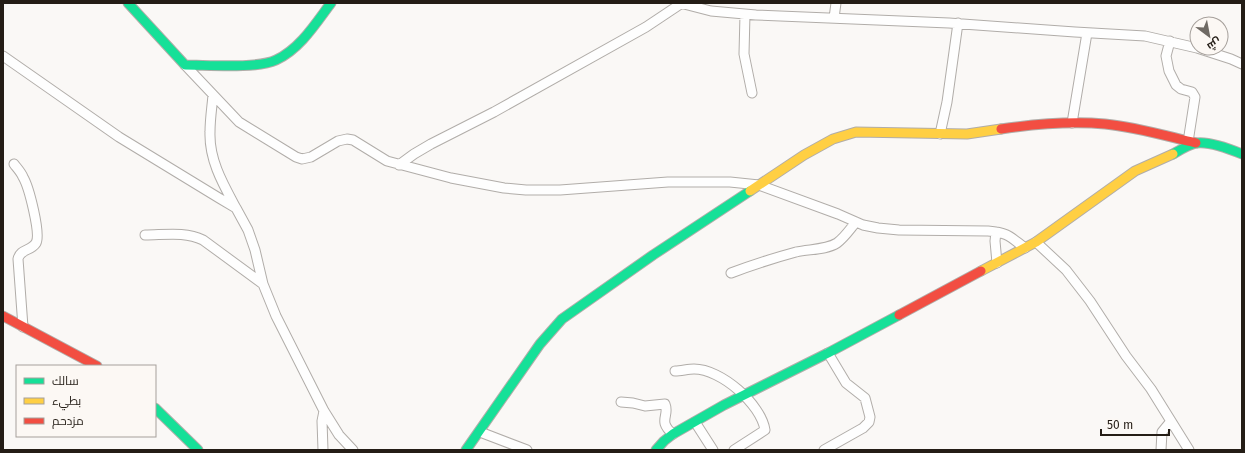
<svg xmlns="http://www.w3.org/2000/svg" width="1245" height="453" font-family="'Fira Sans',Cairo,sans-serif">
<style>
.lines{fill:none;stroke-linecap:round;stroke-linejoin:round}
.street-casing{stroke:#b1ada9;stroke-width:11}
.fast-casing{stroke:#b1ada9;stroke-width:11}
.slow-casing{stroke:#b1ada9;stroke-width:11}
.jam-casing{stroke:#b1ada9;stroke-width:11}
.street{stroke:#fefefe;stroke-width:9}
.fast{stroke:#16e098;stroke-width:9}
.slow{stroke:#ffcf43;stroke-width:9}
.jam{stroke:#f24e42;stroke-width:9}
</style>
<rect width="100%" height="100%" fill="#faf8f6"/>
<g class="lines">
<defs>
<path id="street" d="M680 3 711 11 756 15 949 23 1075 32 1145 36 1197 48
M745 14 744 54 752 93
M834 18 836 3
M1170 41 1166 56 1169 71 1176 85 1181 89 1192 92 1195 97 1188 142
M1197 48 1231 59 1242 64
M3 56 119 137 219 198 236 208 248 230 255 250 263 284 276 316 324 411 339 435 353 450
M185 65 239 122 296 157 302 159 311 157 338 141 347 139 353 140 387 161 451 178 504 188 526 190H560L668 182H730L759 185 838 214 863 225 878 228 899 230 988 231C1009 233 1009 236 1025 248
M213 95C212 107 210 119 210 132 209 160 223 184 236 208
M1072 123 1087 33
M940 134 947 102 958 23
M14 164C17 168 21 172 23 177 29 187 41 234 36 243 31 251 20 249 18 259L23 327
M399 165 414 154 431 144 494 112 646 27 682 3
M996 232 995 241 997 263
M145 235C164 235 185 231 203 240L263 284
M1036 242 1066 270 1090 301 1126 356 1151 389 1189 450
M731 273C752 265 774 258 796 252 809 249 826 250 837 243 845 237 850 229 856 222
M675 371C681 371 688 369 694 369 721 369 761 404 765 430L734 450
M621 402 633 403 645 406 665 404C670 416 657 421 673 434
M695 422 713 450
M480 432 527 450
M323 450 322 421 324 411
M824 450 863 428 869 422 870 417 865 398 846 383 828 353
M1161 450 1162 432 1171 421"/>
<path id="fast" d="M128 3 185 65C208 65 257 69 276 60 300 49 316 23 331 3
M1173 154C1180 150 1188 145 1196 143 1209 141 1230 149 1242 154
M155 408 198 450
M466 450 540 344 562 319 653 255 750 191
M656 450 664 441 673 434 724 405 828 353 899 315"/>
<path id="slow" d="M750 191 804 155 833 139 856 132 967 134 1001 129
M981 271 1036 242 1135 171 1173 154"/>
<path id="jam" d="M1001 129C1035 124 1071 121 1105 124 1136 127 1166 136 1196 143
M899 315 981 271
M3 316 97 366"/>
</defs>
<!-- street casing -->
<use href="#street" class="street-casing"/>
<!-- fast casing -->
<use href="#fast" class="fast-casing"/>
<!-- slow casing -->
<use href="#slow" class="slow-casing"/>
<!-- jam casing -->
<use href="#jam" class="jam-casing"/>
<!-- street -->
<use href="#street" class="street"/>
<!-- fast -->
<use href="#fast" class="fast"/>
<!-- slow -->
<use href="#slow" class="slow"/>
<!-- jam -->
<use href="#jam" class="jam"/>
</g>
<!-- border -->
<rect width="1245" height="453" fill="none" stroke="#241d16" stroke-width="8"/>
<!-- legend -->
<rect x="16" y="365" width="140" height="72" fill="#fcf8f4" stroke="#a6a09b"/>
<rect x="24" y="378" width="20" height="6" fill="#16e098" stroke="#a6a09b"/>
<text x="52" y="385" font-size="12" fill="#241d16">سالك</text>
<rect x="24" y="398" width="20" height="6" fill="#ffcf43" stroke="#a6a09b"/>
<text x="52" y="405" font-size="12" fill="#241d16">بطيء</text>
<rect x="24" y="418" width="20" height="6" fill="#f24e42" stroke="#a6a09b"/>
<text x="52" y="425" font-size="12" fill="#241d16">مزدحم</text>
<!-- north arrow -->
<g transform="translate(1209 36) rotate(148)"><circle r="19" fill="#fcf8f4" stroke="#a6a09b"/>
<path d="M0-3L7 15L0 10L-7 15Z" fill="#6f6a64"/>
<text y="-6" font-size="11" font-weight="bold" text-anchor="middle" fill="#241d16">ش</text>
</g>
<!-- scale -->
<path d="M1101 429v6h68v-6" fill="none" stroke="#241d16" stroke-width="2"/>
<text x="1107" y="429" font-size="12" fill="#241d16" stroke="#fcf8f4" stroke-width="3" paint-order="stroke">50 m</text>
</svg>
